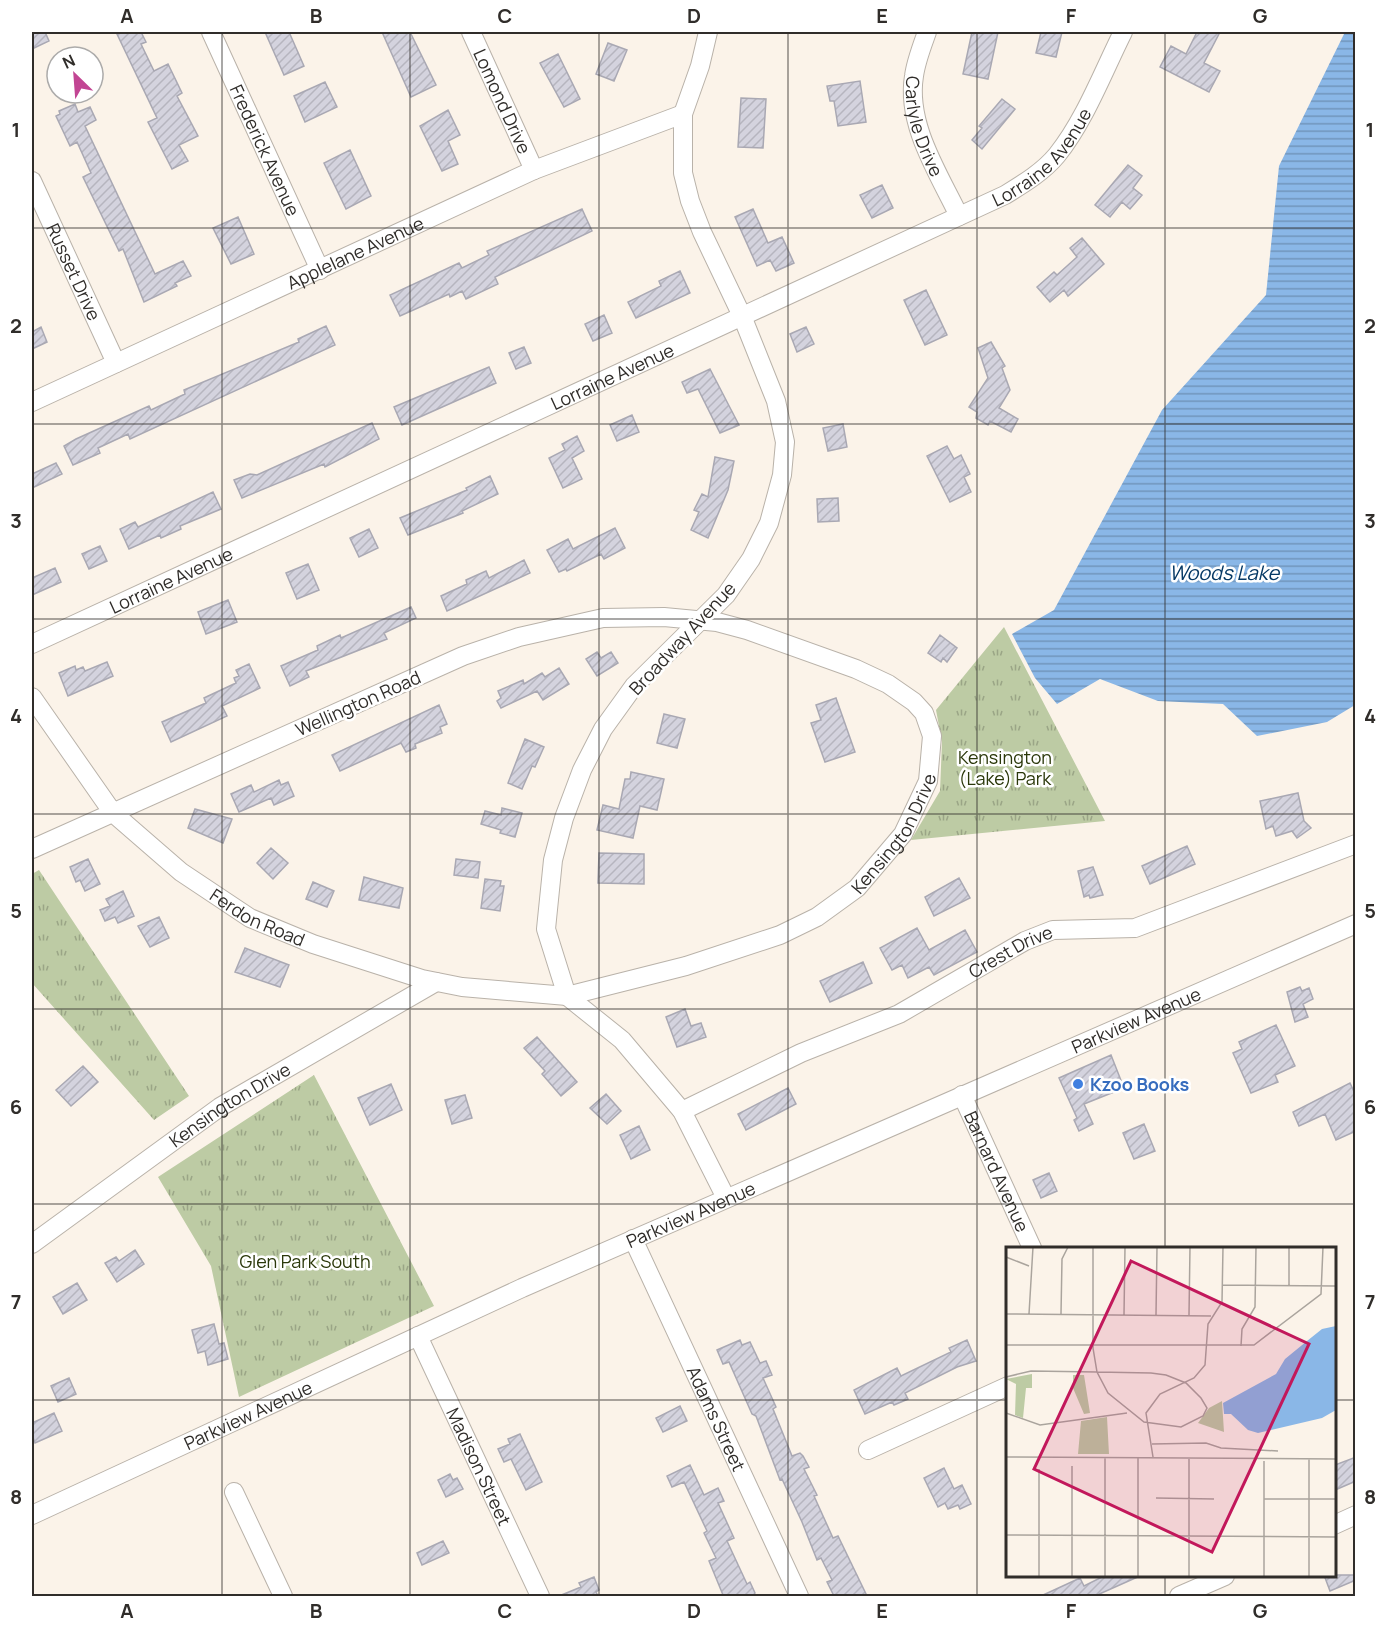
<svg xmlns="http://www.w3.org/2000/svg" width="1387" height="1628" font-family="Manrope,sans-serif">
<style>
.park{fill:url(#park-tufts)}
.water{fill:url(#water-rules)}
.building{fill:url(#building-hatch);stroke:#a9a8b3;stroke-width:1.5}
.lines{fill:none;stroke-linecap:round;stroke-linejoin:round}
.minor-casing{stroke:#b9b2a9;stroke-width:20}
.minor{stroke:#fff;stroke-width:18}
.grid{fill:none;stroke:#302d2a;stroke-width:1.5;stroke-opacity:0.55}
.shop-dot{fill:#3f7fe0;stroke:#fff;stroke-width:2}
.labels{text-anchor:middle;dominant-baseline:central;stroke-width:5;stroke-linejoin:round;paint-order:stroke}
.street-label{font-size:18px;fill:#302d2a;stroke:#fff}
.park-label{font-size:18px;fill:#2b380a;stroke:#fff}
.shop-label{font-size:18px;font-weight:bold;fill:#366cbe;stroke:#fff;text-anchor:start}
.water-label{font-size:20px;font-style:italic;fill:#063965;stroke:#fff}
.inset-road{fill:none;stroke:#aaa49d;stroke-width:1.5}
.view{fill:#c2185b;fill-opacity:0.15;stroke:#c2185b;stroke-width:3}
.inset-edge{fill:none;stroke:#302d2a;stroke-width:3}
.neatline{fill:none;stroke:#302d2a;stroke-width:2}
.grid-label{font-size:20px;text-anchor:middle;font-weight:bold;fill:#302d2a}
</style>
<defs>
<pattern id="park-tufts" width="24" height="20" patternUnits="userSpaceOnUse" patternTransform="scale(1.5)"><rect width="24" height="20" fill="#bdcba4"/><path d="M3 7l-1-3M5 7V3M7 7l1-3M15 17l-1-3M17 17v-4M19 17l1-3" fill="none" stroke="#9aa586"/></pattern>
<pattern id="water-rules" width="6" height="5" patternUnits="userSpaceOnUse" patternTransform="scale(1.5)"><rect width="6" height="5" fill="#8ab7e7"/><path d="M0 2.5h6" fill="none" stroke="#7195bb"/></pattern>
<pattern id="building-hatch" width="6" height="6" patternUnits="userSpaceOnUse" patternTransform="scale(1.5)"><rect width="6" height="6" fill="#d4d3de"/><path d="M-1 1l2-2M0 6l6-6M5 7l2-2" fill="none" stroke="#b6b5bf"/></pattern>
</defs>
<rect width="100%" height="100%" fill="#fbf3e9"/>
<!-- park -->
<path class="park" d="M1004 627 1105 821 911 840 940 791 942 742 936 710Z
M39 870 189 1096 154 1120 32 983V874Z
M314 1075 434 1306 239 1397 211 1266 158 1177Z"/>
<!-- water -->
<path class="water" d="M1345 32H1356L1355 705 1327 722 1257 736 1223 704 1158 701 1100 679 1057 704 1035 678 1012 634 1054 610 1162 410 1266 295 1279 166Z"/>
<!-- building -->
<path class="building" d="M32 32H45L49 41 32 49Z
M116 32H141L146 42 141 44 154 71 168 64 182 93 177 96 198 136 179 145 188 161 172 169 148 122 157 118Z
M265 32H289L304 66 284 75Z
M382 32H410L436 85 411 97Z
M972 32H998L988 79 963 74Z
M1041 32H1062L1056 57 1036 53Z
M1197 32H1220L1204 63 1220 71 1209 92 1160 67 1171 46 1186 54Z
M608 43 627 50 614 81 596 74Z
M558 54 580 99 564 107 540 63Z
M860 81 866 122 838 126 834 101H830L827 86Z
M325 82 337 107 305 122 294 96Z
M741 98 766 99 763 148 738 147Z
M1002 99 1015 109 982 149 972 140 982 128 979 126Z
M75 104 78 112 90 107 96 120 85 126 155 274 183 261 191 276 175 283 177 286 144 302 123 249 119 251 83 177 91 173 77 142 70 146 56 116 60 114 59 111Z
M448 110 460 135 448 141 458 164 442 171 420 126Z
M350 150 371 196 346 209 324 163Z
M1128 165 1142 176 1133 188 1142 195 1130 209 1122 202 1110 217 1095 205Z
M882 185 893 208 872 218 860 195Z
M582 209 592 231 495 277 498 284 466 299 462 291 450 297 449 294 400 316 390 295 459 263 462 268 489 255 487 251Z
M753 209 768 243 782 237 794 263 776 271 770 260 757 266 735 217Z
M238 217 254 254 231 264 213 228Z
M1082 238 1104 264 1068 296 1064 290 1050 302 1037 287 1054 272 1057 275 1077 257 1070 248Z
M680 271 690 293 636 318 628 302 661 286 659 281Z
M926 290 947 335 925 345 904 300Z
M604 315 612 333 593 341 585 324Z
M326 326 335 345 130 439 128 434 98 448 100 453 73 465 64 446 76 439 149 406 151 410 185 394 184 390 299 342 298 339Z
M41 327 47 342 32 349V332Z
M806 327 814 344 797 352 790 334Z
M991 342 1005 366 1002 368 1010 390 999 408 1018 419 1011 432 990 421 988 425 976 418 977 412 969 407 988 378 978 348Z
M524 347 531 363 516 369 509 353Z
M489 367 496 383 402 425 394 407Z
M710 369 739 425 720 433 698 389 687 393 682 382Z
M632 415 639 432 617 441 610 425Z
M372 423 379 439 325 467 324 464 242 498 234 480 250 474 257 475Z
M843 424 847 447 828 451 823 428Z
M577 436 584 451 572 458 582 479 563 488 549 458 565 450 562 444Z
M947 446 954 459 961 455 970 474 964 477 971 492 950 502 927 456Z
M715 457 734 461 728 490 708 538 691 530 699 512 694 510 702 494 708 497Z
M56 463 62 474 32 488V474Z
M490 476 498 494 462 511 463 513 408 535 400 518 467 490 466 488Z
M213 492 221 509 180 526 181 529 161 538 160 535 129 549 120 529 135 522 138 527Z
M838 498 839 521 818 522 817 499Z
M615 528 625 548 604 559 601 554 567 571 566 569 559 572 547 550 568 539 573 549Z
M369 529 378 548 359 557 350 538Z
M100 546 107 561 89 569 82 554Z
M524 560 530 573 447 611 441 596 467 584 466 580 486 571 489 578Z
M308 564 319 590 297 599 286 573Z
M55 568 61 582 32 595V578Z
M228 600 237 622 206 634 198 612Z
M411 607 416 618 384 633 387 639 306 671 309 677 290 686 281 666 318 650 317 646 340 635 341 638Z
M940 635 957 648 947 662 943 658 941 662 928 653Z
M597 652 601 658 611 652 618 663 597 676 586 659Z
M107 662 113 676 68 696 59 673 75 666 76 670 83 667 85 671Z
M249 664 260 688 222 706 227 716 171 742 162 722 206 703 204 698 236 683 234 678 239 676 236 670Z
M559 668 569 684 543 700 537 691 501 708 497 701 501 698 498 691 523 680 524 684 542 673 545 677Z
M836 698 855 752 825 762 811 723 821 720 816 705Z
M439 705 447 724 440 727 442 733 415 744 416 748 406 752 401 743 340 771 332 755Z
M664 714 685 719 677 748 657 743Z
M525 739 544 747 535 767 532 766 522 789 508 783Z
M631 772 664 779 657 810 640 806 633 838 597 830 603 805 619 809 625 779H630Z
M279 780 281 785 288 782 294 796 274 805 271 798 239 812 231 794 251 785 254 792Z
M1298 793 1304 821 1311 828 1297 838 1292 831 1276 836 1273 826 1266 829 1260 801Z
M502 808 522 813 515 837 500 833 501 830 481 824 485 811 501 815Z
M195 809 232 819 223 843 188 828Z
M1187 846 1195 864 1150 884 1142 866Z
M271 848 288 863 273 879 257 863Z
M599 853 644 854V884L598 883Z
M88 859 100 884 85 891 80 880 76 882 70 867Z
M456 859 480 862 478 878 454 875Z
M1093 867 1103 895 1090 898 1089 895 1084 897 1078 871Z
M364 877 403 888 399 908 359 900Z
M959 878 970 898 934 916 925 897Z
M485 879 501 881 500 886H504L500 911 481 908Z
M313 882 334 891 327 907 306 899Z
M123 891 134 916 118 923 115 917 105 921 100 910 110 906 106 899Z
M159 917 169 938 150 947 138 926Z
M917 928 929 950 965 930 977 952 934 975 929 967 908 978 902 965 892 970 880 948Z
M245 948 289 965 280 987 235 972Z
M863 962 872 983 830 1002 820 981Z
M1300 987 1302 991 1309 988 1313 999 1303 1004 1308 1017 1295 1022 1287 992Z
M685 1009 691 1026 701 1023 706 1037 677 1047 666 1017Z
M1276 1025 1295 1066 1275 1075 1278 1082 1251 1093 1233 1053 1242 1049 1239 1042Z
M537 1037 577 1082 561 1096 542 1074 545 1071 524 1048Z
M1111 1055 1124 1088 1084 1104 1093 1124 1079 1131 1074 1120 1077 1118 1059 1078Z
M83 1066 98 1082 71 1106 56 1090Z
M1350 1083 1356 1096V1131L1336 1140 1325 1114 1299 1126 1293 1112Z
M391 1084 402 1110 370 1125 358 1098Z
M788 1088 796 1104 746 1130 738 1114Z
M606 1094 621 1111 607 1124 590 1108Z
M465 1095 472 1118 452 1124 445 1100Z
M1144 1124 1155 1151 1134 1159 1123 1133Z
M639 1126 650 1150 631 1159 620 1135Z
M1049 1173 1057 1191 1041 1198 1033 1180Z
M135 1250 144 1264 117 1282 105 1263 116 1257 119 1261Z
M77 1283 87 1300 63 1314 53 1297Z
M214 1324 219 1344 224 1343 228 1359 208 1365 205 1351 198 1353 192 1330Z
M740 1340 742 1345 750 1342 760 1363 766 1361 772 1375 763 1378 776 1407 773 1409 792 1456 800 1453 803 1456 809 1467 804 1469 817 1495 814 1496 833 1538 838 1536 867 1596H834L827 1582 832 1580 821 1558 817 1560 802 1522 782 1479 780 1480 756 1416 752 1414 729 1362 723 1364 717 1350Z
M967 1340 976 1361 957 1367 905 1393 908 1399 894 1405 892 1402 865 1414 854 1390 897 1368 901 1376 951 1352 949 1348Z
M69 1378 76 1394 58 1402 51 1386Z
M680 1406 687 1421 663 1432 656 1418Z
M54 1413 62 1431 35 1443 32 1435V1423Z
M520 1434 542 1482 526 1490 511 1459 504 1462 498 1449 510 1444 508 1439Z
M1356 1457V1481L1335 1490V1465Z
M690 1465 704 1495 718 1488 724 1501 718 1503 734 1538 727 1541 747 1584 750 1582 755 1593 753 1596H719L723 1595 709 1561 716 1558 704 1533 707 1531 684 1482 672 1487 667 1476Z
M944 1468 954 1489 962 1485 971 1504 960 1509 958 1505 948 1509 945 1503 938 1507 924 1478Z
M450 1474 453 1480 457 1478 463 1489 446 1497 438 1480Z
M443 1541 449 1553 422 1565 417 1553Z
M1106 1575H1142L1095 1596H1041L1080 1578 1084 1586Z
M1324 1575H1356V1580L1330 1591Z
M594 1577 599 1590 596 1592 598 1596H559L581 1587 579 1583Z"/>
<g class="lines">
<defs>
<g id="minor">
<path id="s1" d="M211 32 320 270"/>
<path id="s2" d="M471 32 534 170"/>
<path d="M708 32 700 66 683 114V173L690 201 702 232 742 316 776 401 785 442 782 475 769 523 751 559 726 595 634 686 603 729 582 770 564 818 553 860 546 929 567 996 622 1040 682 1111 726 1198"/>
<path id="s3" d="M927 32C922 46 916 61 914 76 906 125 939 174 959 216"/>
<path id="s4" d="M32 181 116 363"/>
<path id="s5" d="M32 402 534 170 683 114"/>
<path id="s6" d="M32 644 1005 195C1023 184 1043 172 1057 155 1085 120 1103 72 1123 32"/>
<path id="s7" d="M32 697 113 813 181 872 250 918 313 944 422 979 462 987 567 996 686 966 780 935 817 917 857 888 903 834 928 781 932 736 924 713 914 702 888 684 856 669 747 630 717 622 664 617 603 618 519 637 463 656 32 849"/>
<path id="s8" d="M962 1095 1032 1248"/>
<path id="s9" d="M682 1111 801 1053 899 1014 1025 941 1053 930 1135 928 1356 844"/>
<path id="s10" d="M633 1239 799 1596"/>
<path id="s11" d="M32 1244 220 1107 436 982"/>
<path id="s12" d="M418 1336 540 1596"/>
<path d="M868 1450 1008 1386"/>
<path d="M234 1492 283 1596"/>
<path id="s13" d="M32 1515 522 1288 1356 924"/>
<path d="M1334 1525 1356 1515"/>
<path d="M1179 1596 1225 1576"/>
</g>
</defs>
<!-- minor casing -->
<use href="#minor" class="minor-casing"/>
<!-- minor -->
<use href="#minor" class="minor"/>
</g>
<!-- grid -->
<path class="grid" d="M222 32V1596M410 32V1596M599 32V1596M788 32V1596M977 32V1596M1165 32V1248M32 228H1356M32 424H1356M32 619H1356M32 814H1356M32 1009H1356M32 1204H1356M32 1400H1008M1334 1400H1356M1165 1576V1596"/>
<!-- markers -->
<circle class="shop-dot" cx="1078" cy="1084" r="6"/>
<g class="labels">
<!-- street labels -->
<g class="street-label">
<text stroke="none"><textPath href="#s2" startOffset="76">Lomond Drive</textPath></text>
<text stroke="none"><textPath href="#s3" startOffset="98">Carlyle Drive</textPath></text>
<text stroke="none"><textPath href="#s1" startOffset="130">Frederick Avenue</textPath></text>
<text stroke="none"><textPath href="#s6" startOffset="1125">Lorraine Avenue</textPath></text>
<text stroke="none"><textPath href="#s5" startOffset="356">Applelane Avenue</textPath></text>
<text stroke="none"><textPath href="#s4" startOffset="100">Russet Drive</textPath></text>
<text stroke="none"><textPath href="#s6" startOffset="639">Lorraine Avenue</textPath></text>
<text stroke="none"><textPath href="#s6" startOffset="153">Lorraine Avenue</textPath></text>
<text transform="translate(682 638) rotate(-47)">Broadway Avenue</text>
<text transform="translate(358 703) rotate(-24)">Wellington Road</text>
<text stroke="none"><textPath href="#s7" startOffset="1022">Kensington Drive</textPath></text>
<text stroke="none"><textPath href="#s7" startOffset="321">Ferdon Road</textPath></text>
<text stroke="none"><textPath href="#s9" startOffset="366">Crest Drive</textPath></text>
<text stroke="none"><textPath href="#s13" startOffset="1210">Parkview Avenue</textPath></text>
<text stroke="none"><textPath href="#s11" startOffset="242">Kensington Drive</textPath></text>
<text stroke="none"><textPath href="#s8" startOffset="84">Barnard Avenue</textPath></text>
<text stroke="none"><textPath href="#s13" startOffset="724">Parkview Avenue</textPath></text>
<text stroke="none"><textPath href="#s13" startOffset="238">Parkview Avenue</textPath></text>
<text stroke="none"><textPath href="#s10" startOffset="198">Adams Street</textPath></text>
<text stroke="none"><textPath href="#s12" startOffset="144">Madison Street</textPath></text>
</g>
<!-- park labels -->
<g class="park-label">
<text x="1005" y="757">Kensington<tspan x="1005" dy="21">(Lake) Park</tspan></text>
<text x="305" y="1261">Glen Park South</text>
</g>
<!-- shop labels -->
<g class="shop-label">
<text x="1090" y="1084">Kzoo Books</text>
</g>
<!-- water labels -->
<g class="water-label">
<text x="1224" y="572">Woods Lake</text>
</g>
</g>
<!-- overview -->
<g transform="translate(1006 1247)">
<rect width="330" height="330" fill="#fbf3e9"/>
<path d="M26 127V141H20L17 171 9 168 10 137 0 132ZM67 128H78L84 166 78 167 67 141ZM216 154 218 185 192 176 203 161ZM101 170 103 207H72L75 174Z" fill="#bdcba4"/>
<path d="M330 79V163L316 171 252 186 242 183 225 167H218L217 156 270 127 279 112 301 94 316 82Z" fill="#8ab7e7"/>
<path class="inset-road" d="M0 10 23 19M217 38 330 39M283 38V0M0 67 205 69M23 67 27 0M55 67 56 12 62 0M118 68 119 0M150 68 151 0M183 68 184 0M0 98H248L315 47 317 0M235 99 236 82 249 60 250 0M0 130 25 124 91 125 145 126 160 128 180 136 195 151 201 161 197 169 175 180 138 175 102 146 91 125 87 101V0M0 166 34 178 121 166M146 197 200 196 215 201 272 204M0 210 330 212M132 210V330M147 210 140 166 154 147 188 131 199 118 202 77 216 55 217 0M183 212V330M303 212V330M258 214V330M150 251 208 252M258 252H330M0 288 330 290M33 330V222M66 330V219M99 330V210"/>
<path class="view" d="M125 14 303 97 206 305 28 222Z"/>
<rect width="330" height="330" class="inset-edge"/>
</g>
<!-- border -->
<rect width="1387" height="1628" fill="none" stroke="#ffffff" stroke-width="66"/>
<!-- north arrow -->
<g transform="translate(75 75) rotate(335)"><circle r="28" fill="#ffffff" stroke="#acabaa" stroke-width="1.5"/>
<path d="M0-4.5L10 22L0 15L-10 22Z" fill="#c24593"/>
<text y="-9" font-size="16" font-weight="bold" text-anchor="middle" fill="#302d2a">N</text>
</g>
<rect x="33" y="33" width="1321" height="1562" class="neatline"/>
<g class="grid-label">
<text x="127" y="23">A</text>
<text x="316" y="23">B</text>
<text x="505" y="23">C</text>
<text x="694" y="23">D</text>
<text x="882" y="23">E</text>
<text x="1071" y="23">F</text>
<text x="1260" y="23">G</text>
<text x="16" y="137">1</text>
<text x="1370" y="137">1</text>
<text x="16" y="333">2</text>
<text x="1370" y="333">2</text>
<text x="16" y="528">3</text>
<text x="1370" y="528">3</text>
<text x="16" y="723">4</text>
<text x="1370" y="723">4</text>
<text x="16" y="918">5</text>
<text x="1370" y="918">5</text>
<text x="16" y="1114">6</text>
<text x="1370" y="1114">6</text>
<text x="16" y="1309">7</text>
<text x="1370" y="1309">7</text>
<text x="16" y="1504">8</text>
<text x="1370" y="1504">8</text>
<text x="127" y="1618">A</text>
<text x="316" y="1618">B</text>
<text x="505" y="1618">C</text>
<text x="694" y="1618">D</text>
<text x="882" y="1618">E</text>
<text x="1071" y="1618">F</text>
<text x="1260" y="1618">G</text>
</g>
</svg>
